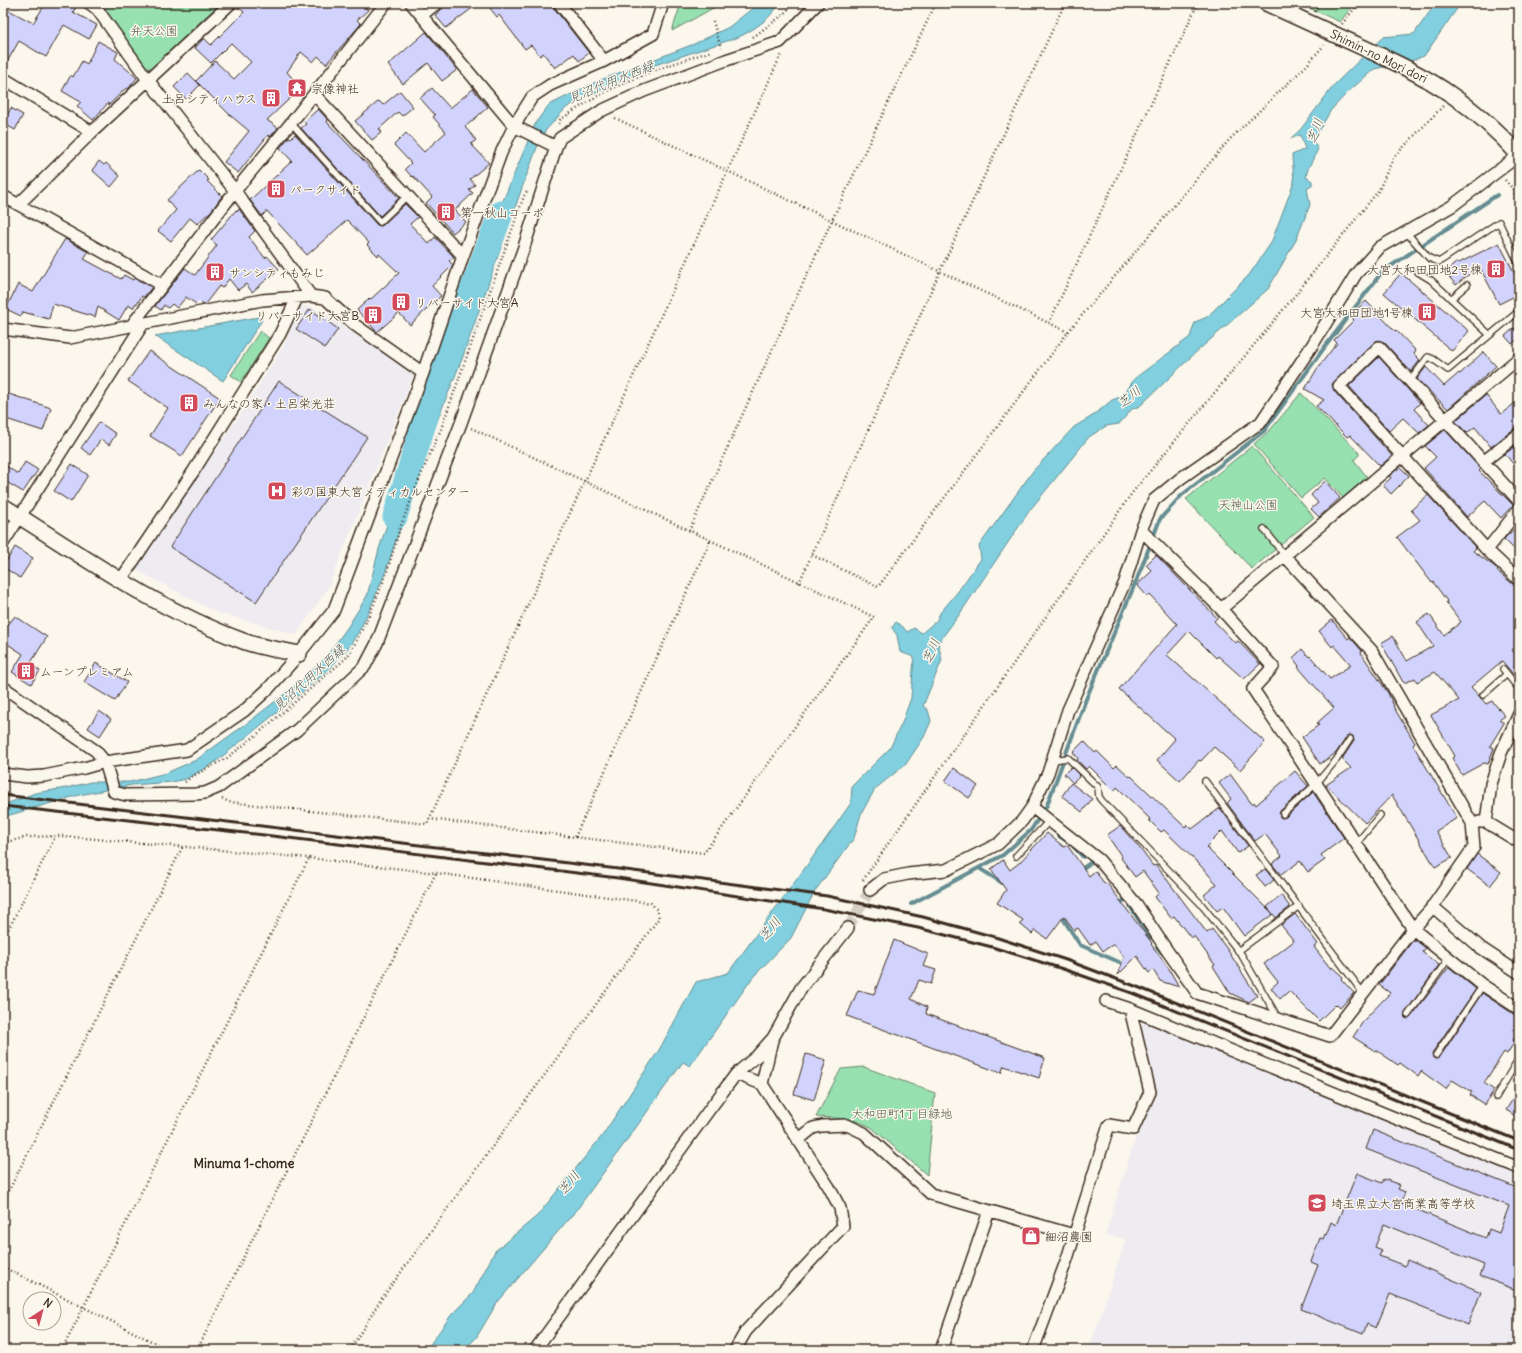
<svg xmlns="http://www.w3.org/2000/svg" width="1522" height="1353" font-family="Delius,'Klee One',sans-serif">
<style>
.built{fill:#eeecf1}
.green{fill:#97e0b0;stroke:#698567}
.water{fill:#81cfdf;stroke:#658d92}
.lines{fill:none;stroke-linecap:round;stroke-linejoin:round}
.stream{stroke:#658d92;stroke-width:4}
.river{stroke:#81cfdf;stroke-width:25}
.building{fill:#d1d3fc;stroke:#3b2a1e}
.street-tunnel{stroke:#d5cec3;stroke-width:11;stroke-dasharray:11 5.5;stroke-linecap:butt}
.lane-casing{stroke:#3b2a1e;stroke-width:8}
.street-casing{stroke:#3b2a1e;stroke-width:14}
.secondary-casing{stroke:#3b2a1e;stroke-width:18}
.path{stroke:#3b2a1e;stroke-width:2.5;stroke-dasharray:1 3;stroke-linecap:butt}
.lane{stroke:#fbf7ec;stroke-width:5.5}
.street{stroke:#fbf7ec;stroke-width:11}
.secondary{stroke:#fbf7ec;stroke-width:15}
.rail{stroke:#3b2a1e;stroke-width:3}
.labels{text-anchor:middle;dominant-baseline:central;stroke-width:3;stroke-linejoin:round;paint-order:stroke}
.park-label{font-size:12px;fill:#525842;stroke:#fbf7ec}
.street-label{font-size:12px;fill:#3b2a1e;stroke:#fbf7ec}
.poi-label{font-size:12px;fill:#3b2a1e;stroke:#fbf7ec;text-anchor:start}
.water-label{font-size:13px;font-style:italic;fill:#505c58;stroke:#fbf7ec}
.neighbourhood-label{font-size:13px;font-weight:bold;fill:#3b2a1e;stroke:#fbf7ec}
</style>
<rect width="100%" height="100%" fill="#fbf7ec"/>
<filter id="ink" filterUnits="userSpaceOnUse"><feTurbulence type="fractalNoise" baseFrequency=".025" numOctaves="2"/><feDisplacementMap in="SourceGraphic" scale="8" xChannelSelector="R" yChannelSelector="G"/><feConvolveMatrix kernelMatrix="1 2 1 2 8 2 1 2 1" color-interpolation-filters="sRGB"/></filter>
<g filter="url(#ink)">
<!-- built -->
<path class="built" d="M310 306 325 314 414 374 328 588 296 635 216 612 134 569 242 412 283 347 299 307Z
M1148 1020 1519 1171V1350H1089L1126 1239 1105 1235 1138 1130 1154 1091 1141 1026Z"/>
<!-- green -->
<path class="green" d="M111 3H220L152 68H147L107 13 106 9Z
M681 3H722L672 31Z
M1298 3H1355L1340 22Z
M260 331 269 338 241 382 231 375Z
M1301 393 1360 454 1354 460 1367 477 1343 498 1325 478 1301 498 1254 444 1271 429Z
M1252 446 1314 517 1252 569 1186 499Z
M864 1067 935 1093 927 1175 871 1127 851 1119 816 1117 841 1069Z"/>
<!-- water -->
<path class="water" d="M759 3H780C770 19 755 29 739 37L652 66 578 101 566 108 546 130 538 145 523 185 462 359 439 416 410 499 384 576 368 613 358 633 348 648 330 668 306 689 214 763 186 779 172 782 132 785 79 795 3 817V805L35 793 66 788 91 782H130L166 773 196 760 250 721 300 682 325 658 347 628 367 596 379 549 396 497 406 484 408 474 412 471 428 421 433 412 439 388H442L444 375 454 351 486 256 489 234 536 122 549 105 598 81 694 44 729 27Z
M1436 3H1461L1424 56 1408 62 1374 69 1347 93 1331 110 1313 141 1318 149 1308 169 1306 177 1312 181V185L1307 188 1310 205 1296 240 1268 289 1194 354 1140 406 1132 409 1119 424 1106 426 1089 437 1030 510 959 615 938 643 942 660 923 706 928 710 931 721 924 737 906 764 875 789 861 814 854 838 815 891 791 938 753 977 690 1066 683 1062 578 1208 497 1303 476 1338 464 1350H426L452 1314 473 1293 495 1251 537 1216 602 1136 659 1050 696 982 728 973 813 857 851 803 852 786 890 748 902 723 911 698 914 657 900 652 897 635 892 628 896 622 903 627 907 632 914 628 922 633 937 620 940 613 956 594 981 559 979 546 1033 471 1074 427 1094 415 1112 400 1123 396 1135 378 1190 337 1195 322 1207 317 1249 275 1271 243 1294 182 1292 155 1305 149 1300 135 1290 139 1300 130 1335 84 1383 37 1414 34Z
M258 317 262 320 223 381 155 336Z"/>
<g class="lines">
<!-- stream -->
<path class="stream" d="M1059 836 1070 843 1083 857
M979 868 1004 884
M1080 870 1096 859
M911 904 1003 855 1031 830 1047 805 1086 699 1137 579 1160 519 1182 495 1264 431 1324 348 1382 272 1497 195
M1117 905 1129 897
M1130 906 1150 938
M1060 914 1080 945 1119 962
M1157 947 1162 953"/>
<!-- river -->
<path class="river" d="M395 517 435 387 501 213"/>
</g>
<!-- building -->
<path class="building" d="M46 3H69L76 7 73 12 97 25 89 39 64 25 46 57 19 41 3 69V7L33 23Z
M238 3H361L368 10 357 20 361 24 326 64 318 56 313 62 301 52 287 72 301 88 267 120 278 128 270 137 268 135 238 173 224 162 249 131 230 115 196 81 215 61 234 79 251 62 231 43 211 63 195 48 204 38 211 45 244 12 237 6Z
M449 3H479L446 28 435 15Z
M486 3H550L589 53 579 61 574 54 555 68 543 53 540 56 531 45 525 49 499 15 497 17Z
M426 32 457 70 442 81 428 63 403 84 388 65Z
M98 41 118 52 115 59 137 78 127 90 126 88 109 105 108 103 93 120 77 106 81 102 62 91 71 75 73 77 82 61 87 64Z
M188 73 200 85 186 99 174 87Z
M432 88 450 108 473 89 488 107 465 127 476 140 471 144 489 163 470 179 475 185 469 190 473 193 455 210 466 222 453 233 426 203 432 197 413 176 412 177 405 169 411 163 394 145 406 133 424 152 446 132 433 117 435 115 420 98Z
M400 91 413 107 402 116 398 112 379 129 382 132 372 140 355 121 379 101 383 105Z
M11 108 23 115 15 130 3 123Z
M318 109 328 120 327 122 399 198 380 216 301 128 306 124 304 122Z
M295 134 377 225 381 226 383 225 405 204 418 217 410 224 429 244 435 237 454 257 449 261 453 265 432 286 441 296 410 325 399 313 377 332 357 310 370 298 371 299 399 273 379 254 378 256 367 245 369 243 347 220 307 255 267 211 262 216 250 200 292 161 280 148 289 137 291 138Z
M99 161 104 165 106 163 120 176 111 187 92 170Z
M199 170 209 180 207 181 222 196 212 210 197 224 190 218 171 241 158 231 176 210 167 200Z
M239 209 255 231 249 237 265 258 267 256 279 269 252 292 246 284 238 290 229 279 222 288 219 286 205 304 203 305 199 301 196 304 186 297 177 308 172 304 168 308 164 305 161 310 155 306 185 268 195 275 217 245 211 240 236 210 237 211Z
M65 239 88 252 84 259 121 279 124 275 133 280 134 278 152 287 144 297 142 296 137 304 136 303 133 308 128 305 119 320 98 307 95 317 53 304 49 319 23 312 21 316 6 309 18 284 33 292Z
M1499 243 1519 282V294L1499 304 1479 266 1456 285 1445 272 1457 262 1459 263Z
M1401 273 1469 331 1452 351 1384 293Z
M1366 301 1395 331 1396 330 1416 351 1414 354 1420 360 1411 372 1384 342 1377 340 1332 384 1334 391 1392 456 1380 466 1350 435 1347 437 1316 406 1324 400 1305 389 1317 369 1337 343 1334 340 1354 320 1350 316Z
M310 309 338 329 325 348 296 329Z
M1514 328 1519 334V338L1512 344 1505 336Z
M149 351 220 398 182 456 150 436 168 408 128 381Z
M1483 352 1496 366 1448 409 1417 379 1426 367 1444 386 1459 373 1460 374Z
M1379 357 1420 403 1414 409 1429 425 1419 433 1403 418 1389 431 1349 386Z
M279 381 367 437 256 602 170 547Z
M6 393 51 408 43 431 3 418V401Z
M1486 395 1501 414 1519 400V427L1515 428 1491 447 1475 427 1467 433 1455 421Z
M99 422 116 434 109 445 101 439 90 455 81 448Z
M1445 430 1481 469 1479 471 1513 505 1501 518 1485 501 1467 517 1424 468 1436 457 1425 446Z
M1519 443V471L1505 454Z
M25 462 38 470 23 492 3 480V464L18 474Z
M72 464 88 475 71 502 54 491Z
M1400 467 1409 476 1391 494 1383 485 1391 478 1389 476Z
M1325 481 1340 498 1319 517 1311 509 1318 503 1311 495Z
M1428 495 1476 548 1473 551 1494 566 1498 570 1497 571 1514 585 1519 587V644L1512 650 1519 658V681L1502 661 1471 687 1486 704 1492 701 1505 716 1499 720 1504 723 1490 746 1494 748 1488 764 1484 763 1462 775 1452 758 1455 756 1431 715 1459 700 1435 672 1417 682 1415 678 1407 682H1403L1381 643 1393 636 1407 661 1433 646 1417 622 1429 614 1444 635 1461 622 1446 602 1447 601 1433 582 1432 583 1397 537 1420 520 1411 510Z
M1519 524V554L1504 539Z
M15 547 33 558 20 578 3 567Z
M1156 555 1217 618 1214 621 1235 643 1238 641 1260 664 1244 679 1218 656 1216 658 1189 631 1167 655 1265 742 1240 770 1214 747 1201 761 1199 760 1180 781 1157 760 1175 739 1119 689 1177 624 1150 595 1148 597 1137 585 1152 571 1146 565Z
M15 616 47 637 30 664 40 671 31 684 12 672 23 654 3 641V622L8 625Z
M1332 620 1348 639 1350 637 1362 651 1361 653 1388 693 1394 706H1393L1415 743 1413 745 1457 818 1436 831 1452 858 1435 867 1392 795 1365 823 1326 785 1351 768 1342 759 1354 741 1353 736 1348 735 1336 753 1320 764 1302 737 1319 725 1317 723 1334 708 1298 667 1299 666 1293 658 1302 649 1309 657 1310 656 1330 679 1351 665 1334 645 1332 647 1319 631Z
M96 663 127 682 115 701 84 682Z
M99 711 111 719 100 736 88 728Z
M1084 741 1095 753 1097 751 1114 768 1117 765 1130 777 1131 776 1185 827 1187 824 1192 829 1220 808 1248 846 1238 853 1222 831 1206 847 1273 914 1267 907 1281 895 1290 907 1276 918 1273 914 1244 936 1223 907 1217 911 1204 895 1217 884 1199 864 1164 830 1161 832 1149 820 1150 819 1117 787 1114 791 1089 766 1086 769 1077 760 1078 758 1073 752Z
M1071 767 1080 776 1073 783 1064 774Z
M954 768 978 786 969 798 945 781Z
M1295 771 1308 786 1280 811V817L1282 818 1286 817 1313 792 1344 838 1321 855 1325 860 1308 872 1300 861 1281 875 1272 864 1282 856 1265 834 1255 841 1227 803 1231 799 1219 783 1230 774 1252 804 1254 802 1256 805Z
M1071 783 1092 799 1082 812 1062 796Z
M1120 826 1138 846 1153 866 1156 865 1207 933 1212 929 1227 949 1257 996 1249 1002 1230 993 1213 966 1215 965 1194 936 1191 938 1174 916 1171 918 1155 897 1159 893 1143 871 1135 877 1121 858 1122 857 1107 835Z
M1047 833 1064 847 1067 845 1089 876 1095 871 1105 884 1107 883 1152 943 1151 944 1169 969 1179 987 1160 981 1153 970 1149 973 1137 956 1118 975 1124 957 1114 944 1103 951 1096 941 1090 945 1078 928 1074 930 1064 916 1047 939 1035 930 1032 934 1020 924 1023 920 997 903 1006 890 991 869 1003 860 1010 870 1019 863Z
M1477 854 1501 872 1490 886 1467 869Z
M1265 869 1274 880 1265 887 1256 875Z
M1295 914 1318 944 1314 947 1331 969 1332 967 1343 977 1341 979 1354 993 1340 1008 1336 1004 1319 1021 1289 991 1280 999 1271 988 1278 982 1264 964 1294 941 1281 925Z
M1414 939 1426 948 1422 952 1439 965 1405 1013V1018L1408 1019 1411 1017 1449 967 1476 989 1432 1053 1433 1058 1436 1059 1440 1057 1482 993 1515 1015 1519 1016V1031L1513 1040 1515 1041 1507 1054 1504 1052 1484 1083 1494 1090 1485 1105 1470 1095 1472 1092 1452 1080 1446 1089 1421 1071 1418 1076 1400 1063 1398 1065 1376 1050 1375 1051 1353 1037 1364 1020 1390 993 1379 985Z
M894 940 928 954 923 966 936 970 931 984 919 980 911 999 927 1007 926 1014 1045 1058 1039 1078 1004 1066 1001 1073 847 1016 858 990 874 994Z
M806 1054 826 1060 814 1100 794 1094Z
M1519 1089V1118L1506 1110Z
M1373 1130 1517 1188 1519 1183V1291L1480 1276 1484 1265 1384 1224 1375 1247 1382 1250 1379 1256 1405 1266 1407 1260 1481 1292 1468 1325 1390 1294 1376 1328 1367 1324 1363 1334 1301 1309 1318 1265 1311 1262 1320 1238 1323 1239 1325 1234 1326 1235 1331 1222 1336 1225 1357 1173 1382 1183 1384 1179 1400 1185 1398 1189 1405 1192 1401 1203 1486 1238 1489 1229 1499 1233 1509 1206 1366 1149Z"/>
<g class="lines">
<!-- street-tunnel -->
<path class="street-tunnel" d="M848 928 870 890"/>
<defs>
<path id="lane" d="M291 123 380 222 407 196
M1406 232 1429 258 1439 262 1499 222 1519 264
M1418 272 1431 280 1490 335
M1451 299 1467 285
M1410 381 1428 357 1433 359 1448 370 1519 311
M1264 529 1285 556
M1503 669 1519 689
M1483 695 1507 674
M1052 760 1068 758 1098 787 1099 797 1102 801 1201 904 1241 954 1278 1018
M1205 781 1363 993
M1283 814 1316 784 1337 759 1350 739
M1356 844 1380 815
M1016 856 1050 820
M1238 951 1299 906
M1408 1015 1449 958
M1436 1055 1483 985
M1496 1097 1519 1058"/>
<path id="street" d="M89 3 97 9 148 80 235 191 311 296
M411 3 514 126 556 147
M559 3 604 61
M422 15 437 3
M3 78 92 132
M314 94 463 256
M3 196 162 285
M19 204 92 132 231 3
M131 326 235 191 291 123 386 3
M3 329 70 338 262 300 311 296 325 298 355 325 423 373 463 256 501 153 514 126 532 97 550 85 604 61 653 34 663 3
M1483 462 1519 434
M1519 501 1379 347 1339 386 1487 550 1519 580
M1141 530 1221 609 1273 667 1253 689 1413 929 1430 910 1474 847 1472 823 1372 651 1285 556
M3 543 143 324
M1487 550 1519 509
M120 581 193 472 280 334 297 298
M1221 609 1519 358
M3 687 96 751 105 762 114 792 126 795 195 794 205 793 219 787 297 730 365 666 377 643 461 423 524 247 556 147 560 138 601 111 644 91 726 60 780 42 818 3
M3 774 27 777 44 776 84 768 105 762 187 750 244 711 268 689 299 654 334 610 423 373
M1032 807 1099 860 1137 905 1166 949 1197 993 1330 1036 1413 929 1481 984 1519 1009
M1479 822H1486L1519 842
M1486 822 1491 784 1501 753 1519 714
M870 890 884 879 908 874 946 870 998 844 1022 821 1032 807 1048 773 1068 710 1125 582 1141 530 1154 500 1181 478 1261 422 1313 344 1356 274 1380 247 1452 206 1519 155
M1432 906 1481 948 1519 973
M1106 1001 1130 1009 1390 1116 1519 1168
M736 1074 762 1084
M798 1140 813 1128 822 1126 847 1125 864 1133 931 1194 1074 1235
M535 1350 709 1110 736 1074 757 1056 773 1038 801 988 848 928
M735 1350 746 1331 843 1226 840 1208 829 1187 762 1084 772 1040
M941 1350 989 1211
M1033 1350 1067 1259 1109 1125 1133 1129 1150 1092 1130 1009"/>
<path id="secondary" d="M1266 3C1294 16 1323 29 1351 42 1386 58 1422 74 1453 96 1478 113 1499 133 1519 155
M3 506C81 555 156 609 243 641 261 648 281 650 299 654"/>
</defs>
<!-- lane casing -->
<use href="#lane" class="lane-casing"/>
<!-- street casing -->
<use href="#street" class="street-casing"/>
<!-- secondary casing -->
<use href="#secondary" class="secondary-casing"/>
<!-- path -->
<path class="path" d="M1315 12 1319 3
M713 21 721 48
M1342 24 1359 3
M753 37 783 15 794 3
M615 118 1068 332
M559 124 560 120C582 105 605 91 629 81 656 69 684 60 712 51
M1505 180 1512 188 1519 203
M1049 323 1198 3
M689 531 832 220 936 3
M812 555 878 587 1068 332 1230 139 1307 65 1324 45
M799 583 940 271 1065 3
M185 782 193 776 227 758 254 737 345 659 350 653 368 618 386 575 400 528 421 475 441 429 524 196 528 189
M222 799 230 802 427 824 781 55
M429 819 704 853 874 617 471 428
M575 837 710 541
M3 843 27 837 62 836 309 858 436 873 651 903 657 910 659 918 380 1301 350 1350
M863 880 1132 493 1296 294 1379 190 1393 158 1443 106
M3 940 55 837
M3 1202 183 846
M3 1267 169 1350
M62 1350 309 858
M197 1350 436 873"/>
<!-- lane -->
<use href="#lane" class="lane"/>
<!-- street -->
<use href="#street" class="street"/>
<!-- secondary -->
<use href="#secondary" class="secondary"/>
<!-- rail -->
<path class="rail" d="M3 795 618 869 827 896 923 917 995 937 1066 960 1135 986 1519 1141
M3 806 264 835 618 878 824 909 918 928 992 947 1063 969 1132 993 1519 1150"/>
</g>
</g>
<!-- icons -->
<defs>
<symbol id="temple-square" viewBox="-11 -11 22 22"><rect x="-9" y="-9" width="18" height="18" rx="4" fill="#d1495b" stroke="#fbf7ec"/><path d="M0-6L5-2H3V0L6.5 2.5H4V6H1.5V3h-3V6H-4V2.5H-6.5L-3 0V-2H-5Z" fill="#fff"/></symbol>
<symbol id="building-square" viewBox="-11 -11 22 22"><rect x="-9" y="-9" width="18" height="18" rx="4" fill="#d1495b" stroke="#fbf7ec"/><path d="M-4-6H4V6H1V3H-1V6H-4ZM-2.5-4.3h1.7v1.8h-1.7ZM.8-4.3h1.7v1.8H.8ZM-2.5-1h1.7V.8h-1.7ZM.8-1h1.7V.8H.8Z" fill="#fff"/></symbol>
<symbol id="hospital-square" viewBox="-11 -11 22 22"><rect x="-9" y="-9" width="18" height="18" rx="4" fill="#d1495b" stroke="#fbf7ec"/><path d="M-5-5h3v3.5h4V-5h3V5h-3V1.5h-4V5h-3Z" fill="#fff"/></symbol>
<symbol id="school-square" viewBox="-11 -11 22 22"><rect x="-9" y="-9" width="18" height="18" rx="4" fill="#d1495b" stroke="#fbf7ec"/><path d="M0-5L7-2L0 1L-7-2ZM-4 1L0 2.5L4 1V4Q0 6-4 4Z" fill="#fff"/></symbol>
<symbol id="shop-square" viewBox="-11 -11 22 22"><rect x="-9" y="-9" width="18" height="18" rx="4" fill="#d1495b" stroke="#fbf7ec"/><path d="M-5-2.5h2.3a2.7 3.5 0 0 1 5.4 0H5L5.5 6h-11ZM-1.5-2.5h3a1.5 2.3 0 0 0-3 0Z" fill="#fff"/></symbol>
</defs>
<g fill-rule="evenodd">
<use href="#temple-square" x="286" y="77" width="22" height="22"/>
<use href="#building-square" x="260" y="87" width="22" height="22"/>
<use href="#building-square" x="265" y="178" width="22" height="22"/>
<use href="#building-square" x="435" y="201" width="22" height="22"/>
<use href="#building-square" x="1485" y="258" width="22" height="22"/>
<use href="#building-square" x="204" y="261" width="22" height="22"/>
<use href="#building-square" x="390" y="291" width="22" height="22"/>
<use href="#building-square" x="1416" y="301" width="22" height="22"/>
<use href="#building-square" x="362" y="304" width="22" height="22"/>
<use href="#building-square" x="178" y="392" width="22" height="22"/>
<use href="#hospital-square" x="266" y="480" width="22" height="22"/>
<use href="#building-square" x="15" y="660" width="22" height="22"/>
<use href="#school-square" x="1306" y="1192" width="22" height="22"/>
<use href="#shop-square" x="1020" y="1225" width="22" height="22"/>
</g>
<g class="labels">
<!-- park labels -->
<g class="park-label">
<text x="154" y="30">弁天公園</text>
<text x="1248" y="504">天神山公園</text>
<text x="902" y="1113">大和田町1丁目緑地</text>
</g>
<!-- street labels -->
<g class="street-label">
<text transform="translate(1379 56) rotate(26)">Shimin-no Mori dori</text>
</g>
<!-- poi labels -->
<g class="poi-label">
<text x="311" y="88">宗像神社</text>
<text x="257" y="98" text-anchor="end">土呂シティハウス</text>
<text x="290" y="189">パークサイド</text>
<text x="460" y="212">第一秋山コーポ</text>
<text x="1482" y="269" text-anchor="end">大宮大和田団地2号棟</text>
<text x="229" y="272">サンシティもみじ</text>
<text x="415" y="302">リバーサイド大宮A</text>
<text x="1413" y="312" text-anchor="end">大宮大和田団地1号棟</text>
<text x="359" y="315" text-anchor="end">リバーサイド大宮B</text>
<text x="203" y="403">みんなの家・土呂栄光荘</text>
<text x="291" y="491">彩の国東大宮メディカルセンター</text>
<text x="40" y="671">ムーンプレミアム</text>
<text x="1331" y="1203">埼玉県立大宮商業高等学校</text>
<text x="1045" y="1236">細沼農園</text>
</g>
<!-- water labels -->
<g class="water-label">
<text transform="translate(611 82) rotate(-22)">見沼代用水西緑</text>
<text transform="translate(1315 131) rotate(-71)">芝川</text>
<text transform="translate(1129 397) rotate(-40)">芝川</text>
<text transform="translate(931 651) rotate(-68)">芝川</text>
<text transform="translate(309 678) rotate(-42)">見沼代用水西縁</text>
<text transform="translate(770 929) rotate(-52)">芝川</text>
<text transform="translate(569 1183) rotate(-52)">芝川</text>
</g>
<!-- neighbourhood labels -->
<g class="neighbourhood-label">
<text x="244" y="1163">Minuma 1-chome</text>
</g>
</g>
<!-- margin -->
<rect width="1522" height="1353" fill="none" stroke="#fbf7ec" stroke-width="16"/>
<rect x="8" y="8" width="1506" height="1337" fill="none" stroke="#3b2a1e" stroke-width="1.5" filter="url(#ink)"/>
<!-- north arrow -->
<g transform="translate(42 1311) rotate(36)"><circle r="19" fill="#fbf7ec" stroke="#aea59a"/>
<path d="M0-3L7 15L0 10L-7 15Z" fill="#d1495b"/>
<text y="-6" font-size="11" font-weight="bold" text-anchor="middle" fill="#3b2a1e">N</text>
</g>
</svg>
